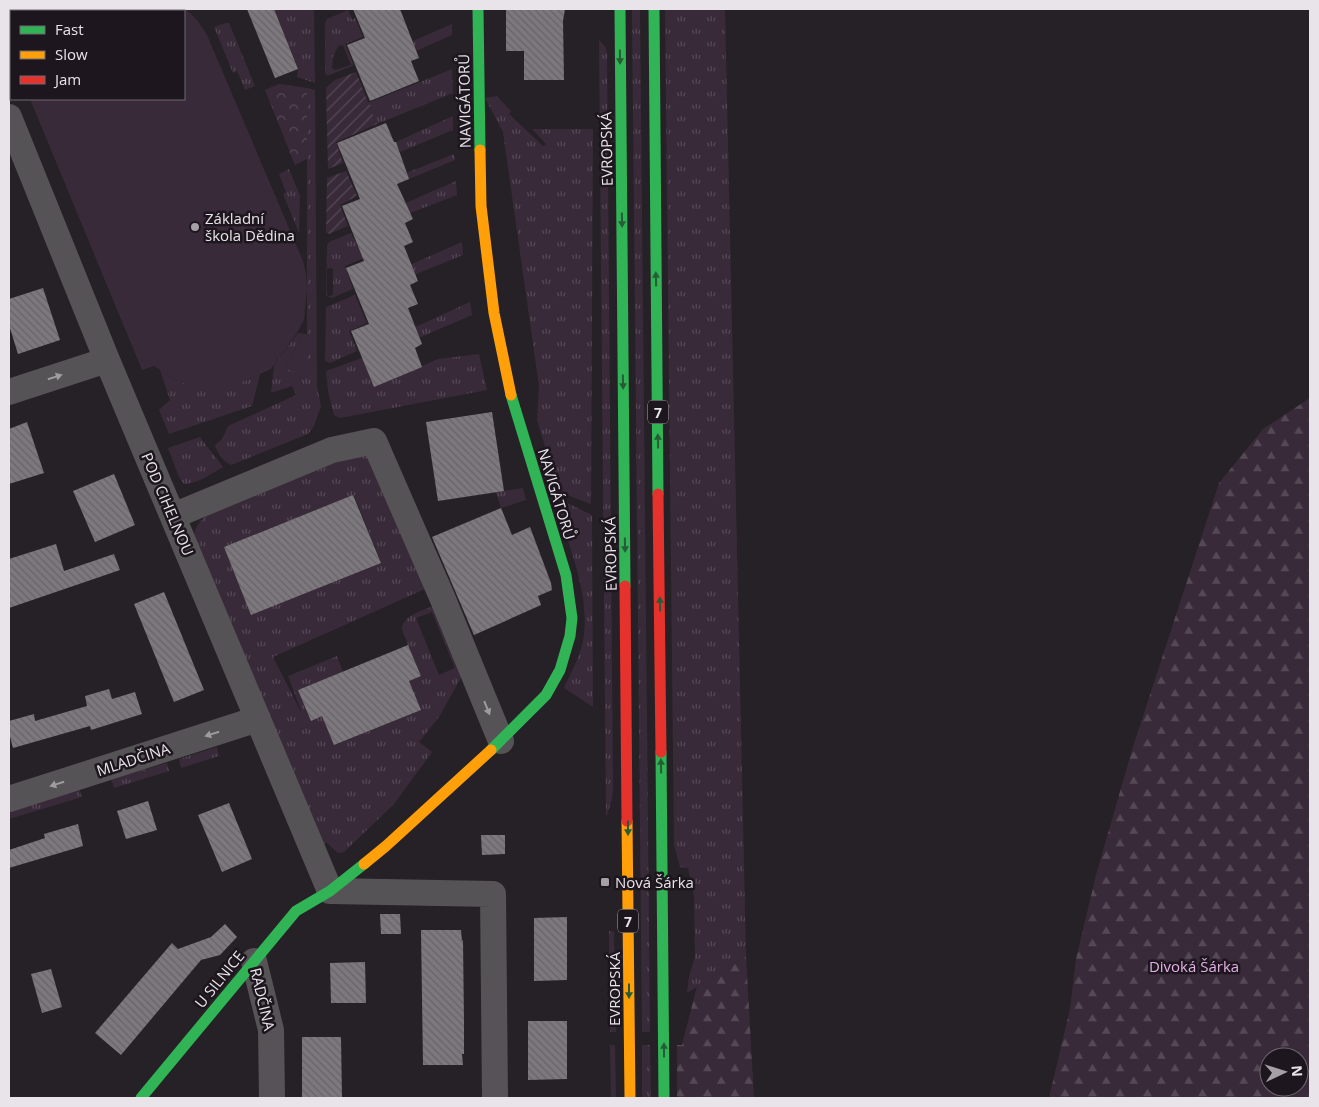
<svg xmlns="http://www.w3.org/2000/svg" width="1319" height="1107" font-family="'Open Sans',sans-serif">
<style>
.grass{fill:url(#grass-tufts);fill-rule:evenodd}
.forest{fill:url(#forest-firs);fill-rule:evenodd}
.park{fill:url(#park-crowns)}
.garden{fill:url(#garden-furrows)}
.pitch{fill:#392a3a}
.building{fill:url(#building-back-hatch)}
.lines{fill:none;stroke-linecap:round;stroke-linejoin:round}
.street{stroke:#555355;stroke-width:26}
.fast{stroke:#30b455;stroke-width:11}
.slow{stroke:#ff9f0a;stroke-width:11}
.jam{stroke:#e5322d;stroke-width:11}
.oneway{fill:#265d37}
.oneway2{fill:#9f9c9f}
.poi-dot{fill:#a5a0a5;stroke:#1d161e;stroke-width:2}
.labels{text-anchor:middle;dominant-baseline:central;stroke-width:5;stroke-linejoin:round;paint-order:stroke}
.shield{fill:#1d161e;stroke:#aca6ac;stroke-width:1}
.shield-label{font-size:14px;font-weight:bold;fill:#e9e4e9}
.street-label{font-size:15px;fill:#e9e4e9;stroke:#1d161e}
.poi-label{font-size:15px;fill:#e9e4e9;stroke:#1d161e;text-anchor:start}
.park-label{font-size:15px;fill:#e4b0e6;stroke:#1d161e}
</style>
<defs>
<pattern id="grass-tufts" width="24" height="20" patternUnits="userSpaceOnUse" patternTransform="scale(1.25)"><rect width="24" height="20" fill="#392a3a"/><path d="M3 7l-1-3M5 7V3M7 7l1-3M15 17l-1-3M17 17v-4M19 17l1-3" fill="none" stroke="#564956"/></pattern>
<pattern id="forest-firs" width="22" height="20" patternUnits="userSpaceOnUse" patternTransform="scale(1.25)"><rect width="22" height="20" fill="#392a3a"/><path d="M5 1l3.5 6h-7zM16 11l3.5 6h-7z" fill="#564956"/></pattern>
<pattern id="park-crowns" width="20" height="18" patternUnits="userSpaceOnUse" patternTransform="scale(1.25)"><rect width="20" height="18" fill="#392a3a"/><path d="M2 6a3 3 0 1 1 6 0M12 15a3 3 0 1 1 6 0" fill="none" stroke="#564956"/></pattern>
<pattern id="garden-furrows" width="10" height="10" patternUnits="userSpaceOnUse" patternTransform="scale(1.25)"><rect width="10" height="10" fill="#392a3a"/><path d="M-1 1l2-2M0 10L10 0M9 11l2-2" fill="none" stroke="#564956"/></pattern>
<pattern id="building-back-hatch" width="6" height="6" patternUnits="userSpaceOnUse" patternTransform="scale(1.25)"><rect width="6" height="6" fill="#7d787d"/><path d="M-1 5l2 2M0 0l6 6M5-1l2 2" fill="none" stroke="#676367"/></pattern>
</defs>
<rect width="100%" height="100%" fill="#262126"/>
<!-- grass -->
<path class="grass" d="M274 9H314L315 83 297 77 298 68Z
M632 9H640L650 1032H642Z
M665 9H725L746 956 687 993 689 977 695 956 694 897 688 868 680 867 674 845Z
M348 10 352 20 355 18 363 37 345 44 354 65 327 76 325 73V23L327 19ZM343 45 351 65 335 70 332 68 333 57 338 46Z
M226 23H229L255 86 245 90 237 71 233 73 214 27Z
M452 24V35L416 51 406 44Z
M599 40 606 48 607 55 613 788 612 799 606 818Z
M452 69 453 93 377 124 368 103Z
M307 88 315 90 317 387 321 406 314 426 308 434 231 465C224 462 217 453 215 445L222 439 228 426 296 395 292 386 271 393 274 365 298 333 304 334 284 369 307 373Z
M497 96 511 111 509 114 543 146 546 144 532 129H593L591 504 559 492 537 420 539 386 503 132 485 98Z
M453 116V130L400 152 396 142Z
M454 154 455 160 409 179 406 173Z
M289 169 300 196 299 233 283 194 286 192 279 174Z
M456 181 457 195 405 215 401 205Z
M351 233 364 258 345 266 353 289 332 298 326 296 327 246 329 242ZM330 268 333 269V295L329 296 327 295V269Z
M462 242 463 255 409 277 405 267Z
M355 295 367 323 349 331 357 351 330 363 325 361 326 307Z
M470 302 472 315 414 340 409 330Z
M479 354 487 390 340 418 334 415 328 391 326 371 362 358 374 387 438 359Z
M160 370 177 381H245L260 374 252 406 169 434 159 410 170 400Z
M200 437 223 467C211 474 197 484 184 484L179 477 168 448Z
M365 452 427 588 273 657 303 716 288 676 337 656 343 672 298 690 311 720 322 716 335 745 421 710 409 681 421 676 402 630C402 615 423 611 435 605L463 674 439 717 419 742 432 752 394 804 344 852 338 853 326 842 323 845 194 541C194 528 197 524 206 516L358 453ZM354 495 381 562 251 614 224 547ZM432 612 455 668 439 675 416 618Z
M523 488 526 500 501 508 496 492Z
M552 496 592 515 593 707 564 688C570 675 577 662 581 649 595 603 567 539 552 496Z
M217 747 219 756 181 768 179 759Z
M167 763 169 771 114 788 111 779Z
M79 789 82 797 9 819V810Z
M609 931 614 932V939L616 1032H610Z
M610 1045H615L616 1098H611Z
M642 1045H650L651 1098H642Z"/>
<!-- forest -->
<path class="forest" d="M1310 398V1098H1049L1070 1009 1076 959 1096 875 1132 750 1219 483 1263 429ZM1269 1057H1299V1087H1269Z
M746 956 754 1098H677V1045H682L697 986Z"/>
<!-- park -->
<path class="park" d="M279 84 307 88V159L295 165 265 90Z"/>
<!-- garden -->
<path class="garden" d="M356 72 377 124 336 142 343 163 328 169 326 88 335 80Z
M346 171 357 196 340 205 348 226 329 234 326 232 327 178Z"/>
<!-- pitch -->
<path class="pitch" d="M64 9H186L198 21 207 35 303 261 306 273 307 289 304 320 297 333 271 369 245 381 223 386 196 387 177 381 154 366 142 370 30 99H184V11H61Z
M304 334H307V374L284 369Z"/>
<!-- building -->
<path class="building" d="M247 9H274L298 69 275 78Z
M353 9H400L419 58 411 61 419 81 370 101 347 45 365 38Z
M506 9H565L563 21 564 80H524V51H506Z
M386 123 394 142H396L409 179 397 184 413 219 405 223 413 242 404 246 418 281 410 285 418 304 408 308 422 344 415 348 422 367 374 387 351 331 369 324 346 268 364 261 342 206 360 199 337 143Z
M43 288 60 340 18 354 9 325V299Z
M492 412 504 491 438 501 426 422Z
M27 422 44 473 9 484V429Z
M114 474 135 525 95 542 73 491Z
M353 495 381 563 251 615 224 547Z
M501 508 512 535 530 527 551 583 552 590 538 596 541 605 474 635 432 537Z
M56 544 64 571 114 554 120 570 9 608V559Z
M164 592 204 690 174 702 134 604Z
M408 645 421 676 409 681 421 710 334 745 322 716 311 721 298 690Z
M109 689 112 699 135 692 142 714 91 730 90 726 13 748 9 733V721L34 714 35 721 87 706 85 696Z
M148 801 157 830 126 839 117 811Z
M229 803 252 859 222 872 198 815Z
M78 824 83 846 9 868V850L45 838 44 834Z
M481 835H505V854L482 855Z
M380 914H400L401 934H381Z
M567 917V980L534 981V918Z
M225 924 237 937 220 955 201 960 121 1055 95 1033 172 943 178 949 211 937Z
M421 930H461L462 941 463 940 464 1021V1054H462L463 1065H423Z
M365 962 366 1003H331L330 963Z
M51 969 62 1007 42 1013 31 974Z
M528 1021H567V1079L528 1080Z
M302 1037H341L342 1098H302Z"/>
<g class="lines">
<!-- street -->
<path class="street" d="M9 117 107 360 330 891 493 894 495 1098
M9 392 107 360
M173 516 332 450 374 441 442 597 501 741
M9 799 258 719
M254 961 271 1030 272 1098"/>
<!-- fast -->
<path class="fast" d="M478 9 480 150
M620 9 625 586
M654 9 658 494
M491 750 546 695 560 670 570 636 572 618 566 575 511 395
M661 752 664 1098
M141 1098 296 911 330 891 364 864"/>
<!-- slow -->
<path class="slow" d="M480 150 481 206 494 313 511 395
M627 821 630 1098
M364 864 386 846 491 750"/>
<!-- jam -->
<path class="jam" d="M658 494 661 752
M625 586 627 821"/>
</g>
<!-- one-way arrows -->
<defs><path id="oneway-solid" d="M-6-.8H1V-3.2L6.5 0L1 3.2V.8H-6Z" transform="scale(1.25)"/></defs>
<g class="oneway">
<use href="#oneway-solid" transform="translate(620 57) rotate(89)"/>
<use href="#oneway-solid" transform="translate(622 220) rotate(89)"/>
<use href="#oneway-solid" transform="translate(656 279) rotate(-91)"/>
<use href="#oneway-solid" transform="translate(623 382) rotate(89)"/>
<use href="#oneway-solid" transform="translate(658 441) rotate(-91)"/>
<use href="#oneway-solid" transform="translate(625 545) rotate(89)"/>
<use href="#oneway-solid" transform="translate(660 604) rotate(-91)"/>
<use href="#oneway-solid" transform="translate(661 766) rotate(-91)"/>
<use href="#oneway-solid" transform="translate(628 828) rotate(90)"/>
<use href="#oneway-solid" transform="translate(629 991) rotate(90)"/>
<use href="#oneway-solid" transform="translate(664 1050) rotate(-90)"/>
</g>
<g class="oneway2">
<use href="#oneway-solid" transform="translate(55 377) rotate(-18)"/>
<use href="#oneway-solid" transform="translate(487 708) rotate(68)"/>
<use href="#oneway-solid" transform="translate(212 734) rotate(162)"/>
<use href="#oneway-solid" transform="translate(57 784) rotate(162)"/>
</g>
<!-- markers -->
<g class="poi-dot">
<circle cx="195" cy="227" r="5"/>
<rect x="600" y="877" width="10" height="10" rx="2.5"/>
</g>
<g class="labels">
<!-- shield labels -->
<g class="shield">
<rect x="648" y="400.5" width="20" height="23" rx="4"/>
<rect x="618" y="909.5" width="20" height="23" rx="4"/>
</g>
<g class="shield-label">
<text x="658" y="412">7</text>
<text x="628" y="921">7</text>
</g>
<!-- street labels -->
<g class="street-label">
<text transform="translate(464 101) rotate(-91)">NAVIGÁTORŮ</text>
<text transform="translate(606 149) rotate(-91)">EVROPSKÁ</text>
<text transform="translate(557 494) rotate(73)">NAVIGÁTORŮ</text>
<text transform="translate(168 504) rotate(67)">POD CIHELNOU</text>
<text transform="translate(610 554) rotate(-91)">EVROPSKÁ</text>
<text transform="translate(133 759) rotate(-18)">MLADČINA</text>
<text transform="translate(219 979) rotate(-51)">U SILNICE</text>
<text transform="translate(614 989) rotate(-90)">EVROPSKÁ</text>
<text transform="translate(263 999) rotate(77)">RADČINA</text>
</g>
<!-- poi labels -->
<g class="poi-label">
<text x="205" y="218">Základní<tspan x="205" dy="17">škola Dědina</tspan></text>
<text x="615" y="882">Nová Šárka</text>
</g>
<!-- park labels -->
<g class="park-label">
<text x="1194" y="966">Divoká Šárka</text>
</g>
</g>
<!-- border -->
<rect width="1319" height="1107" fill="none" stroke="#e9e4e9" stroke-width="20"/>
<!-- legend -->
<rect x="10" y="10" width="175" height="90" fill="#1d161e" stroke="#6f686f"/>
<rect x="20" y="26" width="25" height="8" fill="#30b455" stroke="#6f686f"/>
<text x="55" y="35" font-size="15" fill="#e9e4e9">Fast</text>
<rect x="20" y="51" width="25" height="8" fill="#ff9f0a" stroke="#6f686f"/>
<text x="55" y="60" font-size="15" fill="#e9e4e9">Slow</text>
<rect x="20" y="76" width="25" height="8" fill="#e5322d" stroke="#6f686f"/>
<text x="55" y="85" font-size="15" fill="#e9e4e9">Jam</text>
<!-- north arrow -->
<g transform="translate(1284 1072) rotate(86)"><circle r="24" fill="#1d161e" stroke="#6f686f"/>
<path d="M0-4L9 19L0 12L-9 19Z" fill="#a5a0a5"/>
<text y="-8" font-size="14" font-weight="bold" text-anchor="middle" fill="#e9e4e9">N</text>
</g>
</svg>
